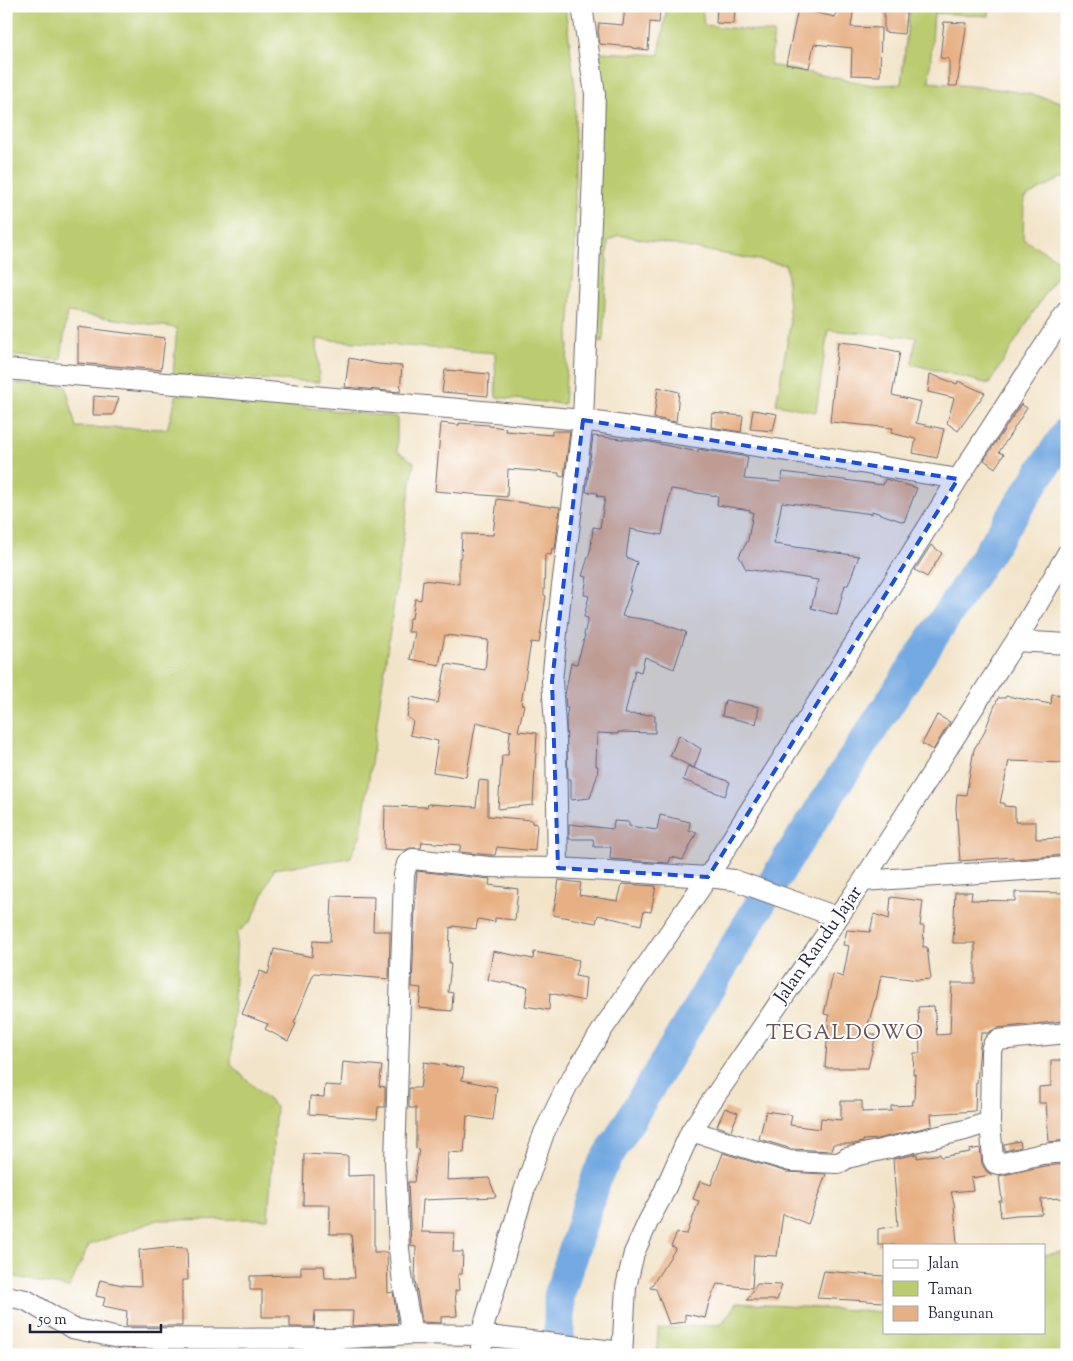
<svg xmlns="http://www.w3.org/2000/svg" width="1073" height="1361" font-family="'Sorts Mill Goudy',serif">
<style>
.green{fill:#bbcc6f;stroke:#6e7755}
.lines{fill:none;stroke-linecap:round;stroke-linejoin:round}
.river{stroke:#73a9e1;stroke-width:31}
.building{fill:#e7b084}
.minor-casing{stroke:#6b666d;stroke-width:22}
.minor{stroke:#fff;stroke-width:20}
.marked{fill:#1d4ed8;fill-opacity:0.2;stroke:#1d4ed8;stroke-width:4;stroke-dasharray:10 6;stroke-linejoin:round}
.labels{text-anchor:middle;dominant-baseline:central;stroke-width:4;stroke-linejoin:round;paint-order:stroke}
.street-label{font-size:19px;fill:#22223b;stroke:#fff}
.quarter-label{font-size:21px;letter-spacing:1px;fill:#675455;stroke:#fff}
</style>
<rect width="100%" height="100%" fill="#fff"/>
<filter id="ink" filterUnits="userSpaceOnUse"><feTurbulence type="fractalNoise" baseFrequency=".02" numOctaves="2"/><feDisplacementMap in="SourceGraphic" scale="10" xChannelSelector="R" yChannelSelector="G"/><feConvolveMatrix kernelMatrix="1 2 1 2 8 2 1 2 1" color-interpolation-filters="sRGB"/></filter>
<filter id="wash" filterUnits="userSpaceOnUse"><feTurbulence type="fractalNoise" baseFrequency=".0096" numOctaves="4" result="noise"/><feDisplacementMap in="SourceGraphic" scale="20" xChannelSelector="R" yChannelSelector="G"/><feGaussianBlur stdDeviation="1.12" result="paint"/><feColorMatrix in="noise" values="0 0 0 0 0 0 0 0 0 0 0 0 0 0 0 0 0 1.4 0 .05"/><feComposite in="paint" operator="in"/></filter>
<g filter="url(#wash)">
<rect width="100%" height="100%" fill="#f2e4c9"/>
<!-- green -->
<path class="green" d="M6 6H565L575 87V248L564 404 496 397 495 353 317 339 319 382 173 375 177 328 67 312 61 360 6 355Z
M667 6 702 8 704 25 774 33 770 65 873 85 901 84 910 6H990L989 16 934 13 929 82C975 87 1023 89 1067 104V178H1062L1024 198 1023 239 1064 263 989 384 912 364 916 337 828 330 816 412 776 404 790 326 786 265 619 235 608 241 603 342 589 339 600 108V52L659 55Z
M6 383 66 386 76 427 167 429 177 394 397 417V451L414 462 361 834 350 858 274 869 252 920 237 933 231 1065 276 1107 268 1219 158 1220 89 1245 69 1288 6 1275Z
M1067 1251V1355H657L658 1329 722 1324 736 1303 884 1312V1332H1044V1255Z"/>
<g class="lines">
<!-- river -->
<path class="river" d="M559 1355V1296L598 1173 786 861 1067 432"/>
</g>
<g id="blocks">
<!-- building -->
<path class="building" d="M625 6H660L659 23 650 22 648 50 632 48V47L600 44 598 32 599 23 623 25Z
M717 6H735L734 24 716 23Z
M837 6H854L851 27 881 28 880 76 851 75 852 48 814 44 809 68 786 64 798 9 835 17Z
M884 6H907L904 34 884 32Z
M944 22 967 23 957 86H949V59L940 58Z
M78 327 165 338 161 370 78 363Z
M838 342 860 344 900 352 892 395 921 402 916 423 944 429 937 458 913 453 916 439 891 433 893 428 830 422Z
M349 358 378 364 402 366 400 392 345 387Z
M445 370 489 374 488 396 442 392Z
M930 374 957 384 958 381 985 393 958 431 947 423 954 398 928 392Z
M658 387 679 392 676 422 654 418Z
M94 396 119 398 113 415H93Z
M1021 404 1027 408 999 452 1004 454 995 468 984 460Z
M753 410 777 414 773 431 750 429Z
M712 413 743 416 741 432 711 427Z
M441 423 458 425H459V423L489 425V426L506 428 505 431 552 435V431H570L564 477 559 476V473L508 469 507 497 435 491Z
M593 436 650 442 698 452V449L748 457 744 479 781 482 783 472 883 485 885 479 917 488 904 522 872 511V514L782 502 774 544 859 556 848 585H845L837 615 811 608 818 580 746 569 739 556 748 540 753 512H750V510L717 505 718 496 671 489 662 535 630 529 626 557 637 562 629 590H631L622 616 654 621 686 632 674 669 645 657 641 672 635 670 625 714 655 715V733L618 732V734L597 733 596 766H598L597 776 590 798 571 800V779H568L566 719 568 708H566L565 695 571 663 577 664 585 635H584L588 618 584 617 589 596 584 595 587 577 582 576 591 548 593 527 600 528 605 497 597 496 598 493 586 492Z
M497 499 552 507V506L560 507 555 549 552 548 551 555 545 554 544 595 546 596 539 643 531 642 521 704 524 705 518 731 537 733 533 805 498 809 502 755H508L510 731H512L476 722 466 777 433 772 438 741 410 735 413 721 407 717 411 697 438 703 446 664 485 670 488 640 445 635 439 665 410 659 415 632H408L409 618H412L415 599 421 600 423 580 459 584V558H461L462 534 493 535Z
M931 545 942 553 927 577 915 570Z
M1052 694 1067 695V763L1009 761 1000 803H1004V806L1015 807V822H1036V839L1067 838V855L1013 859V857L960 861 956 808 957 794 966 795 974 749 983 735 998 698H1005L1006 696 1051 704Z
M725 700 759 707 756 724 722 716Z
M937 715 950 722 933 750 922 744Z
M679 735 701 749 694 768 670 756Z
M688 766 730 782 725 796 683 780Z
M479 780 488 781V816L532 820V823L537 824 535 851 497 847 495 855H490L459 852 461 845 422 842 421 848H410L405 850 384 849 385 806 427 807 428 804 476 807Z
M660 815 690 822 689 831 697 832 683 860 671 857 669 863 610 859 611 847H594L593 839H569V824L613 829 614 821 629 822V826L657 830Z
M417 871 490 879 489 885 518 889 515 920 495 918V922L478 919 476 929 453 926V928L450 927 449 964H451L448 992 453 993 452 1011 419 1008 421 988 412 987 416 883Z
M559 880 581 883 579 895 618 901 622 884 656 886 651 912 644 911 641 925 598 915 596 923 553 915Z
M955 892H972L971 900 1015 901V892L1067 893V968H1062L1063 1021 997 1028 987 1033H981L977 1083H976L975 1111 931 1114 932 1126 877 1139 863 1140V1142L854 1144H833L832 1151 792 1149 759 1139 766 1111 792 1115 790 1125 820 1129 821 1118 841 1120V1101H862V1112L891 1111V1106L913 1105 912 1101H914L915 1074H913L914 1053H920L918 1007 934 1006 937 1035 950 1034 952 983H975V943H953Z
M332 896 374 897 373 931H390L389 979 314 973 294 1023 296 1024 288 1041 265 1029 268 1024 242 1014 260 971 268 974 274 949 312 957 313 941 330 942Z
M891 897 923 901 920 926H924L923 947H927L931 979 917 980 881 975 876 1000H875L866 1032 876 1035 868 1068H825L829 1015 824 1014 833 974 843 977 849 946 843 945 847 930 870 932 874 914 889 919Z
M493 951 533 959 534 952 579 960 575 976 586 978 584 1001 550 993 549 1010 525 1006 528 987 488 980Z
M1051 1060H1067V1103H1065L1067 1140 1049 1142 1046 1103H1039V1087L1051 1086Z
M343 1062 382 1066 379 1086 385 1087V1107H378L377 1119 309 1114 310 1096 324 1097 325 1085 341 1086Z
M424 1062 464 1068 462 1080 497 1087 493 1120 467 1116 464 1153 448 1152 447 1180 489 1178 496 1197 423 1200 421 1232 454 1233 453 1252H463L462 1274H458L459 1290 455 1291 457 1316 441 1317V1323L422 1322 415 1280 416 1247 411 1246 408 1182H414L419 1149 416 1148V1108H409V1088H420Z
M725 1108 738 1113 731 1131 717 1126Z
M1020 1141 1021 1147 1004 1151V1144Z
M980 1148 982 1164 987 1172 992 1175 971 1178 973 1190 951 1192 954 1203 957 1245H878V1229L898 1226 893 1159 917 1154V1158L940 1154 941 1157 970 1152 969 1150Z
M723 1153 787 1172 826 1174 808 1224 783 1214 777 1256 754 1255 752 1288 717 1284 709 1302 705 1318 685 1314V1322L669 1324 656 1289 650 1288 676 1248 671 1246 677 1233 687 1234 699 1201 693 1199 700 1181 711 1185Z
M304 1154 348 1156V1176L374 1175V1252H387L388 1293 393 1292 398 1323 352 1326 353 1311H315L314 1327H290V1317H262V1290H250V1276L301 1275V1266H324L325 1278H355L351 1234H329L330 1205H303Z
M1067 1164V1198L1041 1199 1042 1214 1016 1215 1001 1217 999 1201H1002L999 1176 1044 1166Z
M166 1247 187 1248 188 1280H182V1326H126L127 1311 103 1306 105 1298 96 1296 100 1280 122 1285 141 1286 139 1250Z
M824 1271 884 1276V1302L817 1298Z
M757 1284 782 1285 777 1300H747Z
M395 1347V1355H351L352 1350Z
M290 1351H314V1355H290Z"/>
</g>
</g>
<g filter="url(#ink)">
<use href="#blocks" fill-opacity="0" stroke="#6b666d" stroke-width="1"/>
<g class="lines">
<defs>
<path id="minor" d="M582 6 595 94 593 172 583 420 561 594 552 681 556 740 558 868 708 877 734 880 837 917
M6 369 583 420 751 445 958 479
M1016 641 1067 644
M863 881 1067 867
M990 1122 993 1159 995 1163 999 1164 1042 1154 1067 1152
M691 1131 790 1161 837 1163 841 1162 847 1158 965 1130 990 1122 991 1054C991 1048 993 1043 998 1040L1067 1033
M6 1296 26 1300 72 1328 119 1338 332 1339 412 1334 481 1335 622 1352
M412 1334 403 1283 399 1249 395 1161 404 875 407 864 413 859 489 867 558 868
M481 1355V1335L524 1191 544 1133 568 1084 604 1027 708 877 958 479 1067 311
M622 1355 626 1287 634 1253 648 1222 662 1196 691 1131 863 881 1016 641 1067 554"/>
</defs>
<!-- minor casing -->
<use href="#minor" class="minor-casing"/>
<!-- minor -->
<use href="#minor" class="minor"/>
</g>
</g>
<!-- marked area -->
<path class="marked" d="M583 420 958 479 708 877 558 868 552 681Z"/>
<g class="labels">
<!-- street labels -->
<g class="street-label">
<text transform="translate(819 945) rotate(-55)">Jalan Randu Jajar</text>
</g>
<!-- quarter labels -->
<g class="quarter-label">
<text x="845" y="1034">TEGALDOWO</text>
</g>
</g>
<!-- margin -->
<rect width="1073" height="1361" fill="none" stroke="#fff" stroke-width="25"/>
<!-- legend -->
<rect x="883" y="1244" width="162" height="90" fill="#ffffff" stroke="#a7a7b1"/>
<rect x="893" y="1260" width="25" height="8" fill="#ffffff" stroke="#a7a7b1"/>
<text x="928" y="1268" font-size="15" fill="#22223b">Jalan</text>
<rect x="893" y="1281" width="25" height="15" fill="#bbcc6f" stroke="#a7a7b1"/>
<text x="928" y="1294" font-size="15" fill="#22223b">Taman</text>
<rect x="893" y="1306" width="25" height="15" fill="#e7b084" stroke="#a7a7b1"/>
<text x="928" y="1318" font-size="15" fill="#22223b">Bangunan</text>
<!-- scale -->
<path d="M30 1324v8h131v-8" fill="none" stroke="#22223b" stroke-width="2.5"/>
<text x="38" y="1324" font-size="15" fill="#22223b" stroke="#ffffff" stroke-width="4" paint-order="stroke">50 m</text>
</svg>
